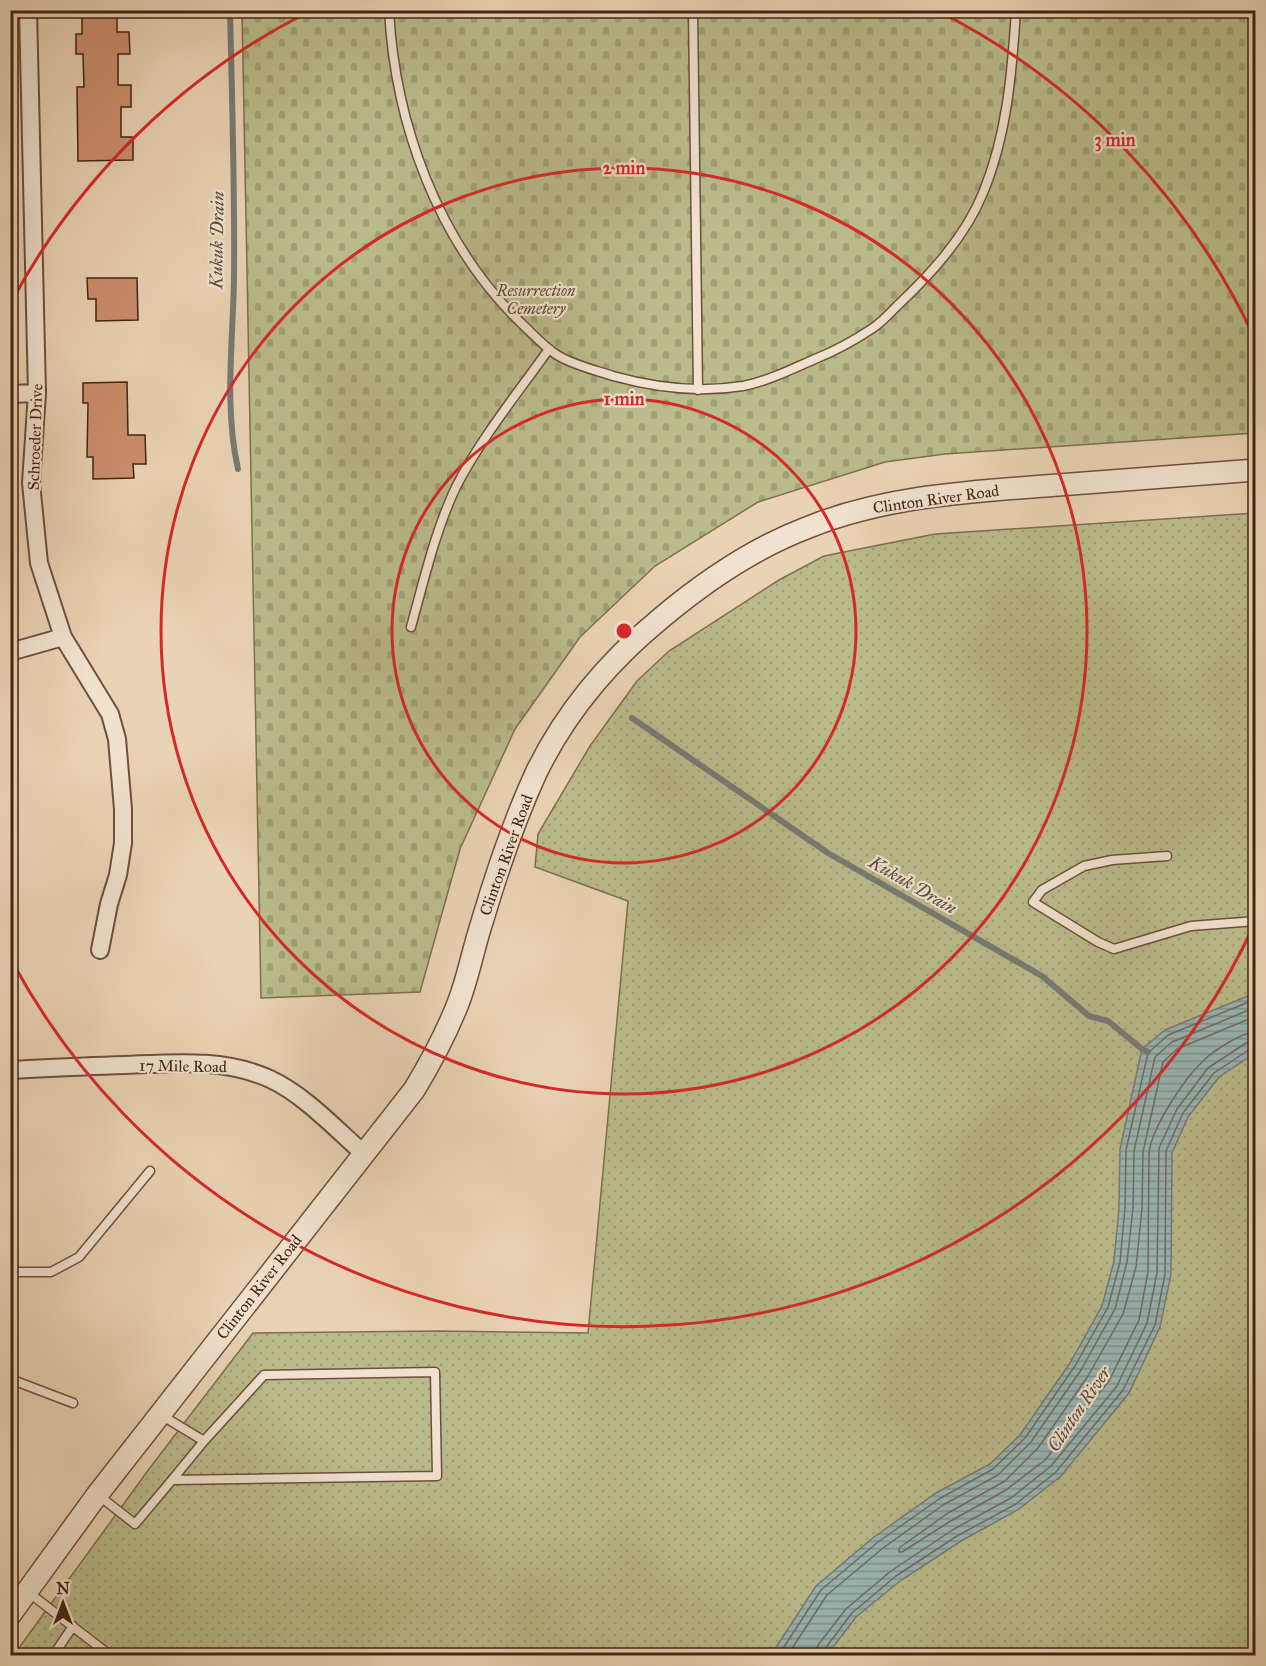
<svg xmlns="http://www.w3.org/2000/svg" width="1266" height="1666" font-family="'IM FELL Great Primer',serif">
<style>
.grass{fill:url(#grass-dots);stroke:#7e6f4e;stroke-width:1.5}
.cemetery{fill:url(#cemetery-stones);stroke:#7e6f4e;stroke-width:1.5}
.water{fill:url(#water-rules);stroke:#777b74;stroke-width:1.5}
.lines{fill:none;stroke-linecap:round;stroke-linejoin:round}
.shore{stroke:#6e6c64;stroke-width:1.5}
.stream{stroke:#777b74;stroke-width:6}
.building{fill:#cc8e6e;stroke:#432312;stroke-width:1.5}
.service-casing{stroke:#6d4f3b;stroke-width:11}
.minor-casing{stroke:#6d4f3b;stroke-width:20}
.tertiary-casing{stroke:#6d4f3b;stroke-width:24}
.service{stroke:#f1e2cf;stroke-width:8}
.minor{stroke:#f1e2cf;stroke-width:16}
.tertiary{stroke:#f1e2cf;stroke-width:21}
.ring{fill:none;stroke:#d62828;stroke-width:3}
.labels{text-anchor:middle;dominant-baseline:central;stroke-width:4.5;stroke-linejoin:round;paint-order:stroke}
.park-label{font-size:16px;font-style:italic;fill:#614930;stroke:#f1e2cf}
.street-label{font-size:16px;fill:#432312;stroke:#f1e2cf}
.water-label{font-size:18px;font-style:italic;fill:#59483b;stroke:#f1e2cf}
.centre{fill:#d62828;stroke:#f1e2cf;stroke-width:3}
.ring-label{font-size:18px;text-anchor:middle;font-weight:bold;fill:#d62828;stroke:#f1e2cf;stroke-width:4.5;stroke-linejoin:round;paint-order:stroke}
</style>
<defs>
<pattern id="grass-dots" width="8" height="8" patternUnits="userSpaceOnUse" patternTransform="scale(1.5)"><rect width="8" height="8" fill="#babb8b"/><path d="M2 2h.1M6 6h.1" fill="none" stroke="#a1a077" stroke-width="1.8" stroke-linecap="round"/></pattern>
<pattern id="cemetery-stones" width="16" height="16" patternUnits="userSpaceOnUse" patternTransform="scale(1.5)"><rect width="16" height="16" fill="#babb8b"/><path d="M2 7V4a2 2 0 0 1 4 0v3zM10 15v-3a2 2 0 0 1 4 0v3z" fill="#a1a077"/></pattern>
<pattern id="water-rules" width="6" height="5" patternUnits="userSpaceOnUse" patternTransform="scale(1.5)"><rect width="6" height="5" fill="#9ab6b5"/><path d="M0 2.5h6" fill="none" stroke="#7f9492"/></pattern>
</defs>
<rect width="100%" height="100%" fill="#ead3b5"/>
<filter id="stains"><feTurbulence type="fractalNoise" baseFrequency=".00333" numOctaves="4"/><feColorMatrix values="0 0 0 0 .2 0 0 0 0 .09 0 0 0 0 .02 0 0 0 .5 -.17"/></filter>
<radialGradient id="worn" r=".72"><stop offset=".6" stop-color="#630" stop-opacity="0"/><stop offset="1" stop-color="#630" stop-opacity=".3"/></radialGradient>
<!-- grass -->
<path class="grass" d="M1255 513V1655L13 1656 149 1469 253 1333 439 1331 588 1333 628 901 535 867 538 834 590 746 637 681 669 651 779 580 824 556 935 534Z"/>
<!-- cemetery -->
<path class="cemetery" d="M242 11H1255V433L945 454 885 462 758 502 655 566 580 637 515 729 460 849 420 992 261 998Z"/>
<!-- water -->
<path class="water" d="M1255 993V1053L1219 1077 1188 1117 1172 1153 1171 1274 1160 1327 1129 1393 1061 1476 1019 1509 961 1541 900 1581 856 1617 827 1655H771L816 1586 874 1537 936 1493 990 1464 1020 1435 1070 1363 1102 1306 1114 1261 1119 1208 1120 1149 1142 1049 1165 1030Z"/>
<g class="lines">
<!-- shore -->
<path class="shore" d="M1256 1016 1177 1049 1163 1062 1143 1152 1142 1209 1136 1267 1123 1314 1088 1376 1038 1448 1005 1481 948 1513 899 1548V1552H902L949 1522 1006 1490 1045 1460 1109 1381 1139 1320 1148 1272 1149 1153C1152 1127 1184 1079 1203 1061 1213 1051 1242 1032 1256 1032
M778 1656 821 1590 878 1542 939 1499 993 1469 1025 1438 1075 1366 1108 1307 1120 1262 1125 1208 1126 1150 1148 1053 1168 1035 1256 999
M787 1656 827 1595 883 1548 943 1505 998 1475 1031 1442 1081 1370 1115 1309 1127 1262 1133 1208 1134 1151 1155 1057 1172 1042 1256 1007
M815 1656 818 1645 846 1609 891 1571 954 1529 1011 1498 1051 1466 1117 1386 1147 1323 1157 1273 1159 1148 1177 1109 1208 1068 1246 1043 1256 1041
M823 1656 824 1650 852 1613 896 1576 957 1536 1016 1504 1056 1472 1123 1390 1155 1325 1165 1274 1166 1151 1183 1113 1214 1073 1250 1049 1256 1048"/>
<!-- stream -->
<path class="stream" d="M230 10C232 100 235 189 234 279 233 342 224 407 238 469
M632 718 828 853 1042 976 1089 1016 1108 1021 1142 1049 1148 1052"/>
</g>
<!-- building -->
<path class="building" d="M117 11V32H129L130 54H118V85H131V107H121V137H133V160L78 161 77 87H84L83 54H76V34H82V12Z
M87 278H137L138 320 96 321V299H88Z
M127 382 128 435H145L146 464H133L134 478 93 479V457H87L88 403H83V383Z"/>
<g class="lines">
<defs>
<path id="service" d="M389 10C395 124 438 242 520 322 532 333 543 346 557 355 573 365 595 370 613 376 656 388 699 393 743 386 768 381 792 369 815 359 835 351 855 340 873 328 882 322 890 313 897 306 931 274 965 237 983 193 1007 135 1012 73 1016 10
M693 10 698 390
M411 627C424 580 435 531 456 487 481 438 517 394 549 349
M1167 856 1112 860 1084 866 1042 890 1033 902 1098 942 1114 949 1191 926 1256 921
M10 1272H51L79 1257 150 1171
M10 1379 73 1403
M161 1415 204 1441 264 1375 435 1372 437 1476 172 1480 204 1441
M98 1495 135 1524 172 1480
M28 1592 111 1656
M53 1656 73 1626"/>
<path id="minor" d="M28 10 37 393 31 483 39 563 63 637 110 714 117 739 123 809V843L118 875 109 904 100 950
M10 394 37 393
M10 652 63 637
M10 1070C49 1068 87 1066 125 1065 174 1063 224 1058 270 1079 303 1094 336 1129 363 1153"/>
<path id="tertiary" d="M10 1615 97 1495 414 1090C431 1062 445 1036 457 1006 468 979 473 949 482 922 497 871 514 821 536 773 565 713 609 661 660 619 705 581 753 548 809 527 884 497 965 492 1045 486 1115 481 1185 476 1256 470"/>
</defs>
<!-- service casing -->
<use href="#service" class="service-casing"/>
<!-- minor casing -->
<use href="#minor" class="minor-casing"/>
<!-- tertiary casing -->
<use href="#tertiary" class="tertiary-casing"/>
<!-- service -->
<use href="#service" class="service"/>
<!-- minor -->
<use href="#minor" class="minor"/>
<!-- tertiary -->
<use href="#tertiary" class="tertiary"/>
</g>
<!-- distance rings -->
<g class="ring">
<circle cx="624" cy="631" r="232"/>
<circle cx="624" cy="631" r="463"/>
<path d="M1254 925A695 695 0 0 1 13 963M13 299A695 695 0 0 1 308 12M940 12A695 695 0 0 1 1254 337"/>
</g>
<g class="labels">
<!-- park labels -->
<g class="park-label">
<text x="536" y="290">Resurrection<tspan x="536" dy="18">Cemetery</tspan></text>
</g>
<!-- street labels -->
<g class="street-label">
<text transform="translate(35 437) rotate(-88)">Schroeder Drive</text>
<text transform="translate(936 499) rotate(-8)">Clinton River Road</text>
<text transform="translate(506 855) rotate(-70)">Clinton River Road</text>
<text transform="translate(183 1066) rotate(1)">17 Mile Road</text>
<text transform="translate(259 1287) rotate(-52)">Clinton River Road</text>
</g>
<!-- water labels -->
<g class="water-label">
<text transform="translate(217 240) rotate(-89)">Kukuk Drain</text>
<text transform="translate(913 885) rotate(30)">Kukuk Drain</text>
<text transform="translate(1079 1409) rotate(-56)">Clinton River</text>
</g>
</g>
<circle cx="624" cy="631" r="9" class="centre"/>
<g class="ring-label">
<text x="1115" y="146">3 min</text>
<text x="624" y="174">2 min</text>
<text x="624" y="405">1 min</text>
</g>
<!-- margin -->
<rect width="1266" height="1666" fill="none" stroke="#ead3b5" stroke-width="36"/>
<rect x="12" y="12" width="1242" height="1642" fill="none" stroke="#432312" stroke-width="3"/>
<rect x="18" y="18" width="1230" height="1630" fill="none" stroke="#432312" stroke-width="1.5"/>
<!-- north arrow -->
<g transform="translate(63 1603)" stroke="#f1e2cf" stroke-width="4.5" paint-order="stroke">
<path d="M0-4.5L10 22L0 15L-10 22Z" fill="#432312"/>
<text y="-9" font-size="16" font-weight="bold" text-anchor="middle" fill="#432312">N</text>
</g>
<rect width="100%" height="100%" filter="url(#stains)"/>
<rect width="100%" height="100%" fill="url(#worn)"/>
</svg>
